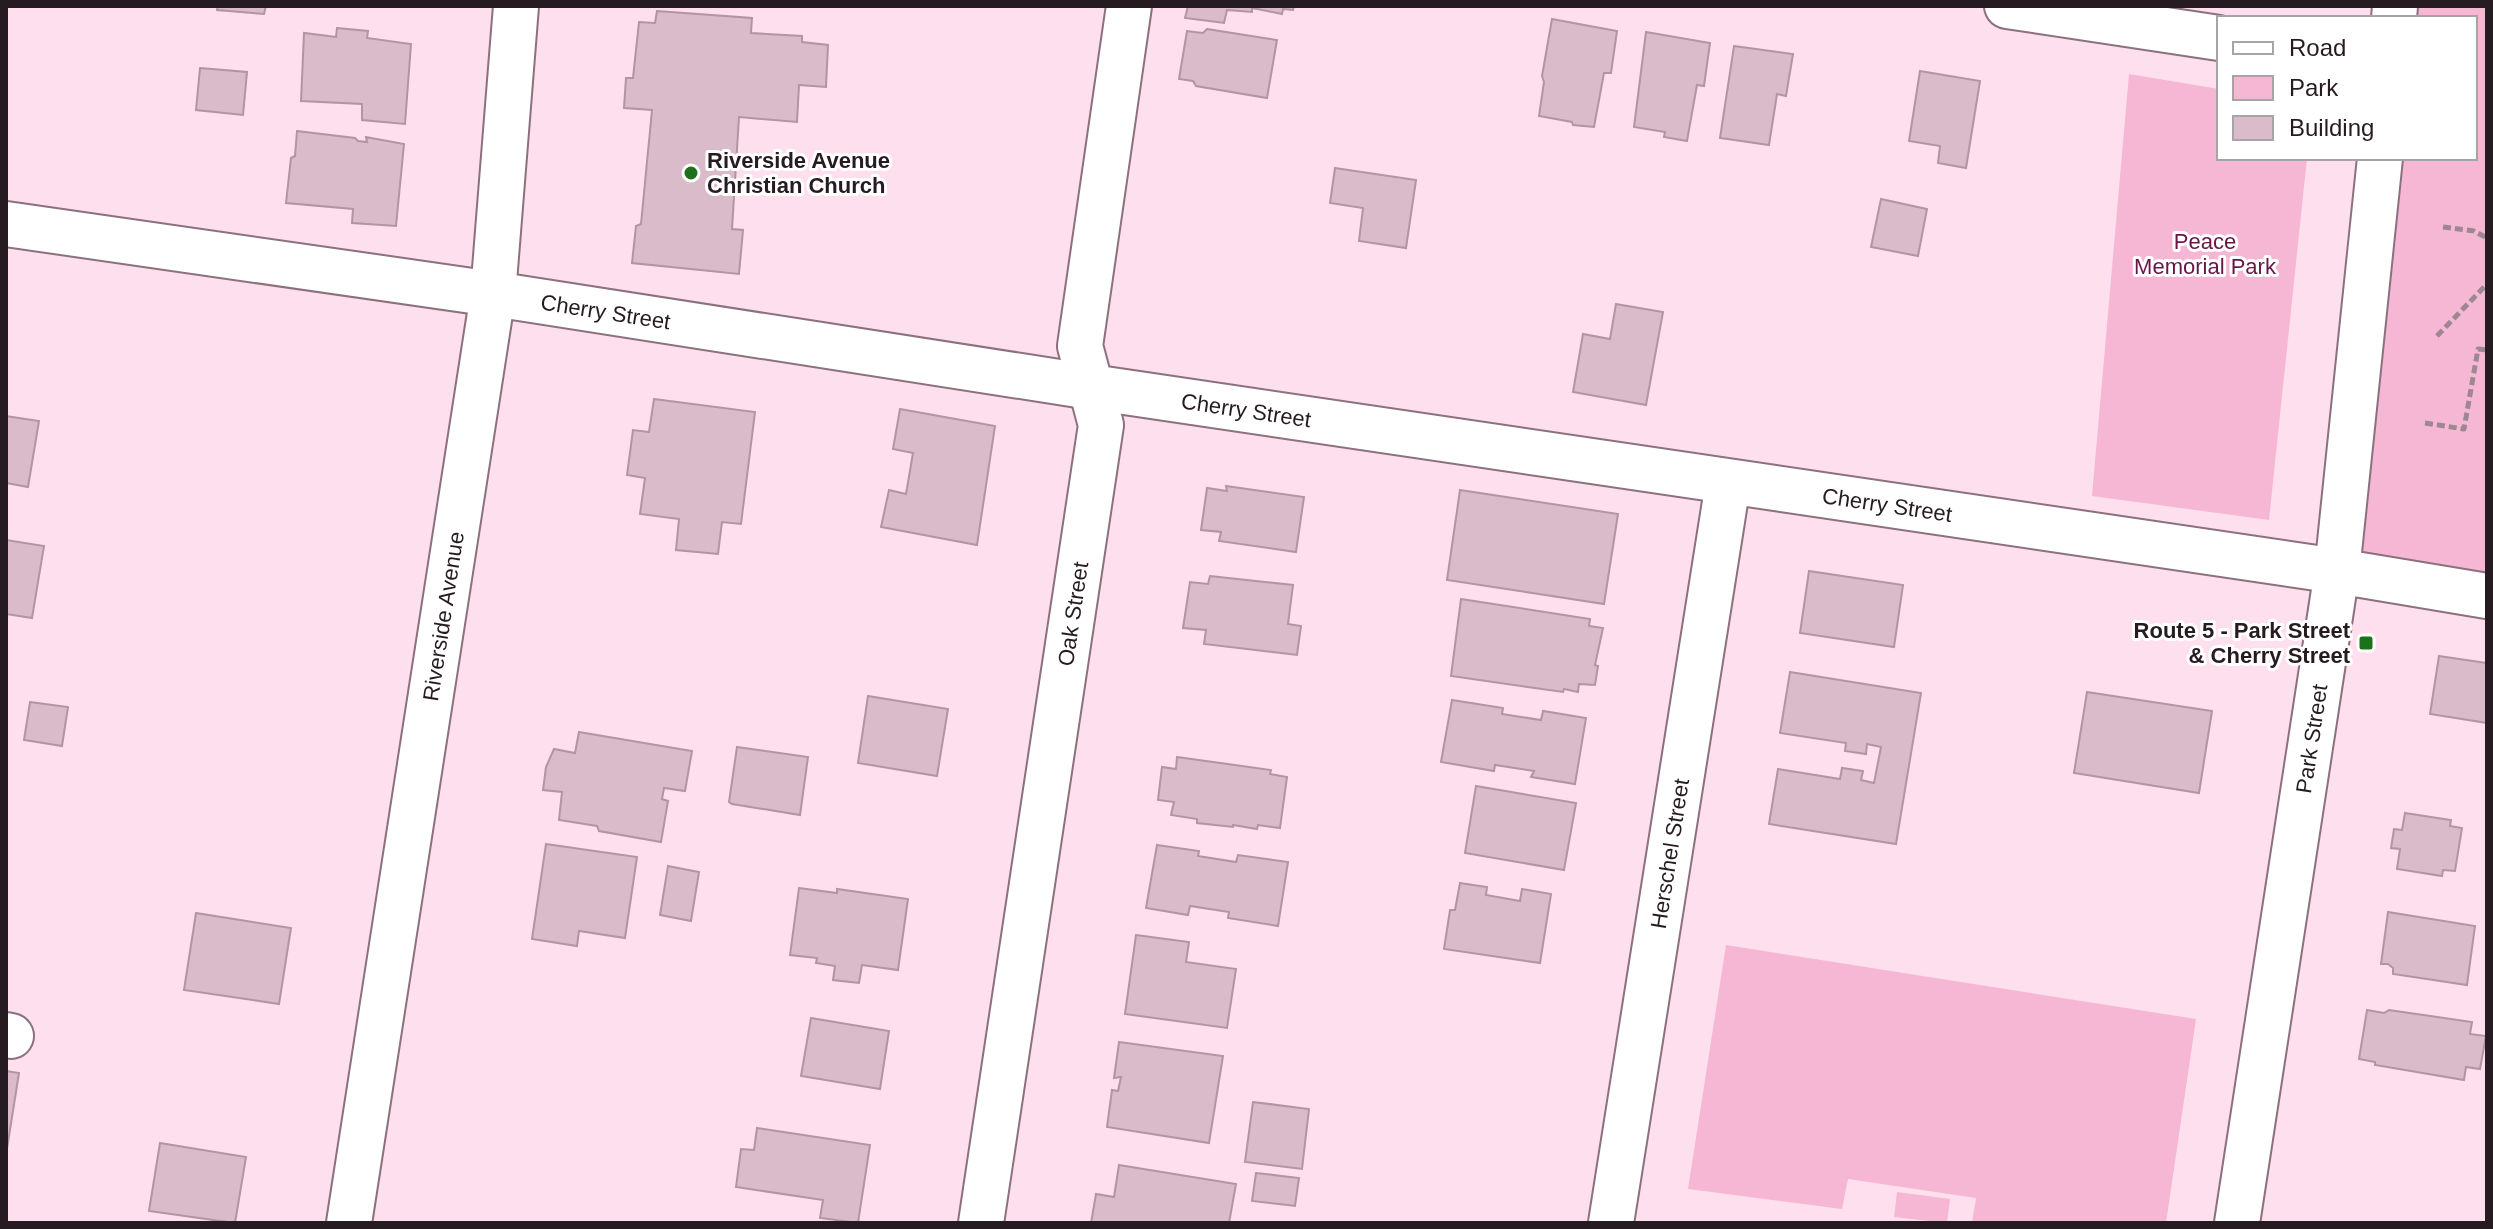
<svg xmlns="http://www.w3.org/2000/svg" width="2493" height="1229" font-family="Helvetica,sans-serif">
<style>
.green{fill:#f6b7d5}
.building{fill:#d9bbc9;stroke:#b195a2;stroke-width:2}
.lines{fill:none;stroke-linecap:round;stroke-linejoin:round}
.minor-casing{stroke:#8b717d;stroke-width:48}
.path{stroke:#9d8791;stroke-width:5;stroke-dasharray:8 4;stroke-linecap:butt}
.minor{stroke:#fff;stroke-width:44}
.poi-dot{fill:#1c711b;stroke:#fff;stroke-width:3}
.labels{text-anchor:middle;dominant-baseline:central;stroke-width:6;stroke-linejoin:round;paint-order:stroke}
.poi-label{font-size:22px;font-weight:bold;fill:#261b21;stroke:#fff;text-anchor:start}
.park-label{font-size:22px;fill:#681547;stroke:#fff}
.street-label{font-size:22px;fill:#261b21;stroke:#fff}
</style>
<rect width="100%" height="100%" fill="#fedfed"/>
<!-- green -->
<path class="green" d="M2416 6H2487V586L2337 571 2396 158H2475V18H2414Z
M2129 74 2219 89V158H2307L2269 520 2092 496Z
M1726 945 2196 1019 2166 1223H1972L1976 1198 1848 1179 1842 1209 1688 1189Z
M1897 1192 1950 1199 1947 1223 1894 1217Z"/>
<!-- building -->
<path class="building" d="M218 6H266L264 14 217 10Z
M1188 6H1294L1293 10 1283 9 1282 14 1252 8V12L1227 10 1224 23 1185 18Z
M657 11 752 18 751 33 802 36V42L828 45 826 87 799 85 797 122 739 117 732 229 743 230 739 274 632 263 636 226 641 224 652 110 624 108 626 78H633L639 22 655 23Z
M1552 19 1617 31 1611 73H1604L1594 127 1573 125 1572 122 1539 116 1544 82 1542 76Z
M337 28 368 31 367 38 411 44 405 124 362 120V104L301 101 304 33 336 37Z
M1207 29 1277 40 1267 98 1196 86 1193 81 1179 79 1187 31 1203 33Z
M1646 32 1710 43 1704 86 1697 85 1687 141 1664 137 1665 132 1634 127Z
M1734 46 1793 54 1786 96 1777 94 1769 145 1720 138Z
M200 68 247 72 243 115 196 110Z
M1920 71 1980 81 1966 168 1938 163 1940 146 1909 141Z
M297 131 355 138 358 141 367 142 366 137 404 144 396 226 352 223 353 209 286 203 291 158 295 156Z
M1335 168 1416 180 1406 248 1359 241 1363 208 1330 203Z
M1881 199 1927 209 1918 256 1871 247Z
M1616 304 1663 312 1646 405 1573 392 1583 334 1610 339Z
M654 399 755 412 741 524 722 522 718 554 676 550 679 519 640 514 645 478 627 475 633 430 649 432Z
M900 409 995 426 977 545 881 527 889 490 906 494 913 453 893 449Z
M6 416 39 421 28 487 6 483Z
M1226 486 1304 497 1296 552 1219 541 1221 532 1201 530 1207 488 1227 491Z
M1460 490 1618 514 1604 604 1447 580Z
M6 540 44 546 32 618 6 614Z
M1809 571 1903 585 1894 647 1800 633Z
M1210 576 1293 585 1288 624 1301 626 1297 655 1204 644 1206 630 1183 628 1190 582 1208 584Z
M1461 599 1590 619 1589 626 1603 628 1595 665 1598 666 1595 685 1579 684 1578 692 1564 689 1563 692 1451 676Z
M2439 656 2487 663V723L2430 714Z
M1790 672 1921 693 1896 844 1769 824 1778 769 1840 779 1842 768 1863 771 1861 780 1874 783 1881 747 1867 744 1866 754 1845 751 1846 743 1780 733Z
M2087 692 2212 711 2199 793 2074 773Z
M868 696 948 709 937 776 858 763Z
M1452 700 1503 708 1502 714 1541 720 1543 711 1586 718 1575 784 1531 777 1534 771 1495 765 1494 771 1441 762Z
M30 702 68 707 62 746 24 740Z
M579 732 692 751 685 791 664 788 662 799 668 801 661 842 599 831 597 826 559 820 562 792 543 790 546 767 554 749 575 753Z
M737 747 808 757 800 815 732 804 729 802Z
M1177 757 1271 770 1270 774 1287 777 1280 828 1258 825 1257 829 1233 825V827L1197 823V819L1171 815 1174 802 1158 800 1162 767 1176 769Z
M1476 786 1576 803 1564 870 1465 853Z
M2405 813 2451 820 2450 826 2462 828 2455 871 2443 870 2442 876 2397 869 2400 849 2391 848 2394 829 2402 830Z
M546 844 637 857 625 938 579 931 577 946 532 939Z
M1157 845 1199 851 1198 856 1236 862 1238 855 1288 862 1278 926 1228 918 1229 912 1190 906 1188 915 1146 908Z
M668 866 699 872 691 921 660 915Z
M1460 883 1487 887 1486 895 1520 901 1522 889 1551 894 1540 963 1444 949 1450 910H1455Z
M799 888 837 893V889L908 899 898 970 862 965 859 983 833 980 835 966 816 963 817 958 790 955Z
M2388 912 2475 926 2467 985 2393 974V968L2388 964H2381Z
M196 913 291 928 279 1004 184 990Z
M1136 935 1189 942 1186 962 1236 969 1227 1028 1125 1014Z
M2367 1010 2384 1013 2389 1010 2472 1022 2470 1034 2486 1036 2480 1069 2466 1067 2464 1080 2375 1065V1062L2359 1059Z
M811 1018 889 1031 880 1089 801 1076Z
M1119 1042 1223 1056 1209 1143 1107 1127 1112 1090 1118 1091 1121 1077 1114 1078Z
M6 1071 19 1073 6 1155Z
M1253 1102 1309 1109 1302 1169 1245 1162Z
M757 1128 870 1145 858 1223 820 1218 823 1200 736 1187 741 1149 754 1150Z
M160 1143 246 1157 235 1223 149 1211Z
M1119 1165 1236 1184 1229 1223H1091L1096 1194 1114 1197Z
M1256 1173 1299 1178 1295 1206 1252 1201Z"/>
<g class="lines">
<defs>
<g id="minor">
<path d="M2007 6 2219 38"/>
<path d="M2394 18 2395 6"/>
<path id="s1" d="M6 224 493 294 1091 387 2337 571 2487 596"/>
<path d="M6 1035 11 1036"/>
<path id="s2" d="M349 1223 493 294 516 6"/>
<path id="s3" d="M981 1223 1101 425 1080 346 1129 6"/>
<path id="s4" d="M1611 1223 1728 483"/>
<path id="s5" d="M2237 1223 2337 571 2380 158"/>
</g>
</defs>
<!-- minor casing -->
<use href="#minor" class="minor-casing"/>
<!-- path -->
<path class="path" d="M2443 227 2474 231 2487 238
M2437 336 2487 284
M2425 423 2464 429 2478 349 2487 350"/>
<!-- minor -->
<use href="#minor" class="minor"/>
</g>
<!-- markers -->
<g class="poi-dot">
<circle cx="691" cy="173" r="8"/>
<rect x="2358" y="635" width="16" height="16" rx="4"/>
</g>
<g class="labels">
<!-- poi labels -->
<g class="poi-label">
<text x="707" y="160">Riverside Avenue<tspan x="707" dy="25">Christian Church</tspan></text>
<text x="2350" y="630" text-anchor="end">Route 5 - Park Street<tspan x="2350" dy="25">&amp; Cherry Street</tspan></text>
</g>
<!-- park labels -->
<g class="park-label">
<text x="2205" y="241">Peace<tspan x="2205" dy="25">Memorial Park</tspan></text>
</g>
<!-- street labels -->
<g class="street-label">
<text stroke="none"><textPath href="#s1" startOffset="606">Cherry Street</textPath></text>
<text stroke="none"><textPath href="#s1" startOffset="1254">Cherry Street</textPath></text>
<text stroke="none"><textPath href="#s1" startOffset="1902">Cherry Street</textPath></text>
<text stroke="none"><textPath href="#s3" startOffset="616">Oak Street</textPath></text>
<text stroke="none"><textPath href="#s2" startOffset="614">Riverside Avenue</textPath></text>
<text stroke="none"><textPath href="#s5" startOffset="490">Park Street</textPath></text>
<text stroke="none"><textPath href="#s4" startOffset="374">Herschel Street</textPath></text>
</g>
</g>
<!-- border -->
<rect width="2493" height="1229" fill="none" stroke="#261b21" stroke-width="16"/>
<!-- legend -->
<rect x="2217" y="16" width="260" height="144" fill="#ffffff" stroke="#a8a4a6" stroke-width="2"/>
<rect x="2233" y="42" width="40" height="12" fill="#ffffff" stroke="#a8a4a6" stroke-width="2"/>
<text x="2289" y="56" font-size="24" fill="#261b21">Road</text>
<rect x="2233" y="76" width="40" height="24" fill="#f6b7d5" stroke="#a8a4a6" stroke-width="2"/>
<text x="2289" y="96" font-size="24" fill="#261b21">Park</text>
<rect x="2233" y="116" width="40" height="24" fill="#d9bbc9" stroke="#a8a4a6" stroke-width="2"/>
<text x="2289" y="136" font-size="24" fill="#261b21">Building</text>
</svg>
